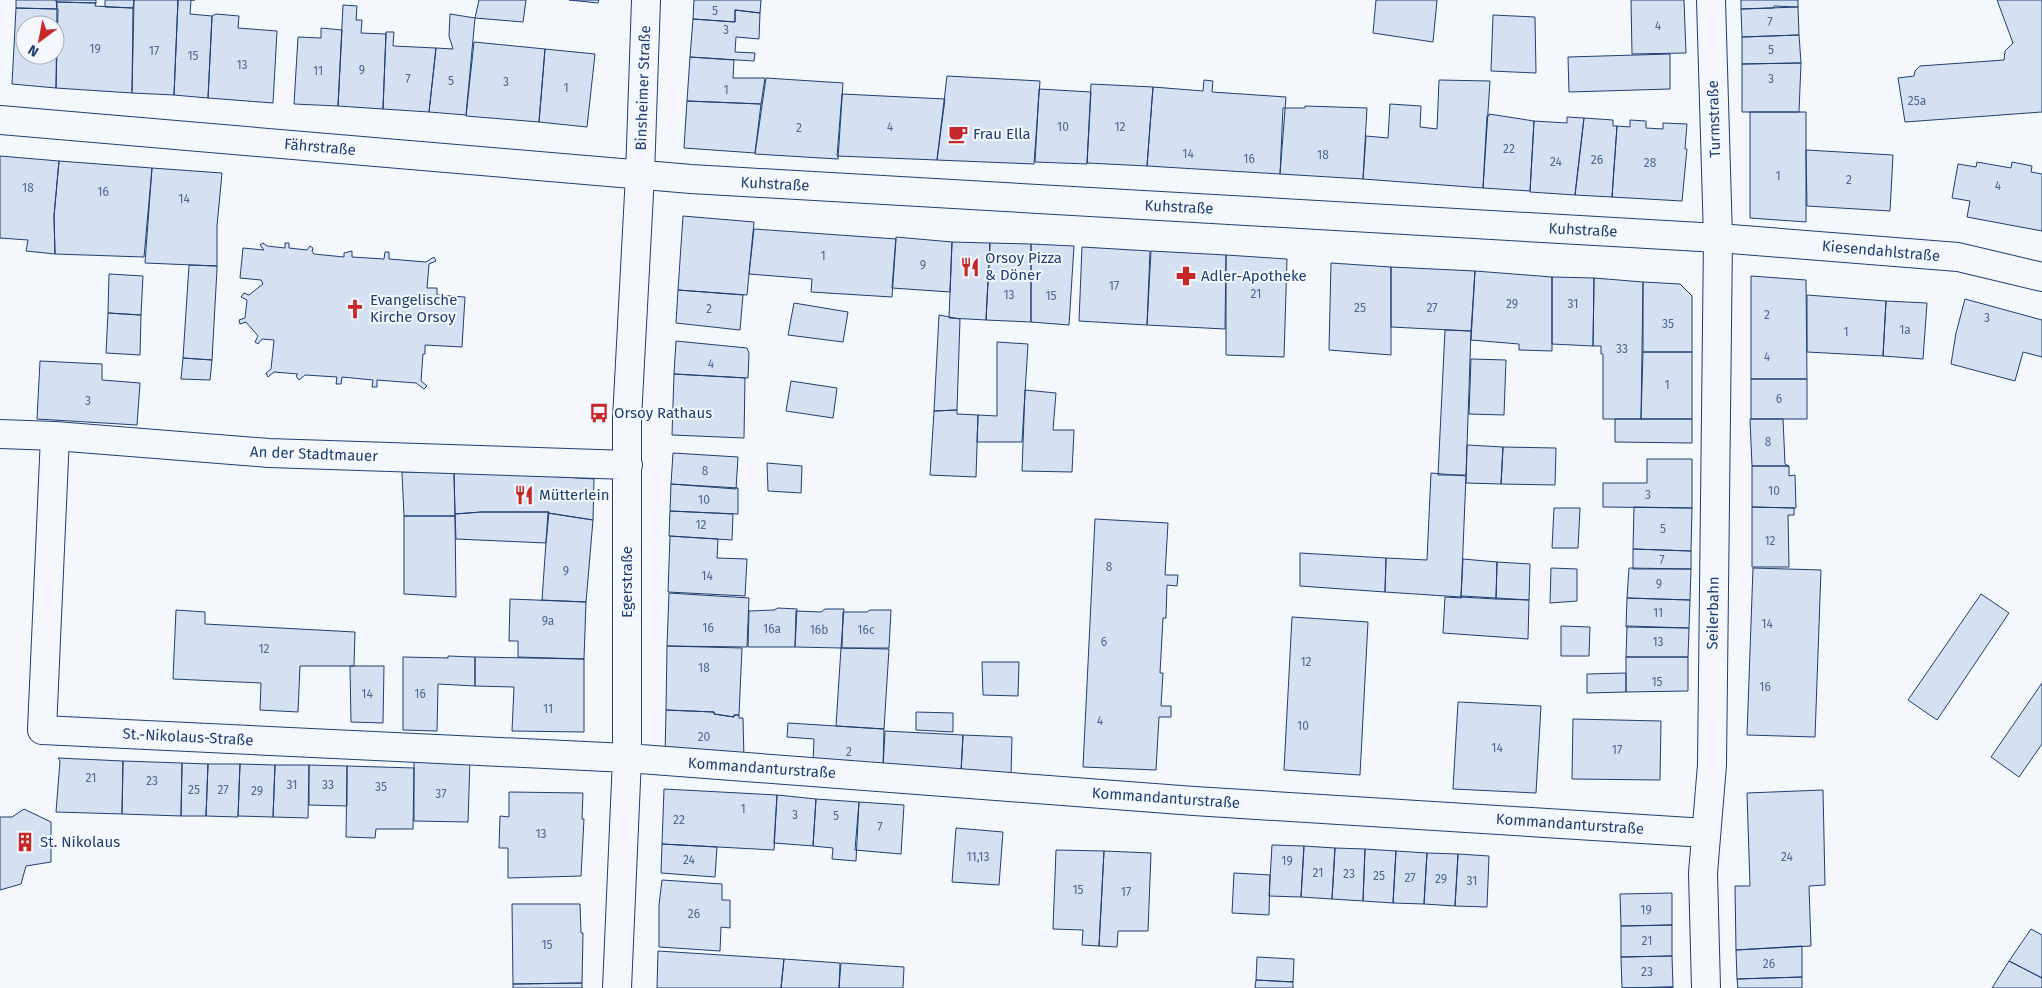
<svg xmlns="http://www.w3.org/2000/svg" width="2042" height="988" font-family="'Fira Sans',sans-serif">
<style>
.building{fill:#d5e0f0;stroke:#1d3f73;fill-rule:evenodd}
.lines{fill:none;stroke-linecap:round;stroke-linejoin:round}
.minor-casing{stroke:#1d3f73;stroke-width:30}
.major-casing{stroke:#1d3f73;stroke-width:30}
.minor{stroke:#f4f7fb;stroke-width:28}
.major{stroke:#f4f7fb;stroke-width:28}
.labels{text-anchor:middle;dominant-baseline:central;stroke-width:4;stroke-linejoin:round;paint-order:stroke}
.number-label{font-size:12px;fill:#4b6792}
.street-label{font-size:15px;fill:#1d3f73;stroke:#f4f7fb}
.poi-label{font-size:15px;fill:#1d3f73;stroke:#f4f7fb;text-anchor:start}
</style>
<rect width="100%" height="100%" fill="#f4f7fb"/>
<!-- building -->
<path class="building" d="M16 0H56L57 9 16 8Z
M56 0H96V3L57 2Z
M105 0H134L133 8 105 7Z
M134 0H178L174 95 132 93Z
M178 0H195H191L190 14 212 16 208 98 174 95Z
M479 0H526L523 22 475 18Z
M569 0H599L598 3Z
M694 0H761L760 13 735 10V22L693 19Z
M1376 0H1437L1433 42 1373 33Z
M1631 0H1684L1686 53 1632 54Z
M1741 0H1798V7L1741 9Z
M1997 0H2042V112L1905 122 1898 78 1914 76 1915 71 1920 66 2004 60 2005 51 2013 43Z
M57 2 96 3 95 6 133 8 132 93 56 88Z
M343 5 357 6 356 20H362L361 33 386 34 383 109 338 106Z
M1774 6 1798 7 1799 35 1742 37 1741 9 1774 8Z
M16 8 58 9 56 88 12 84ZM25 25H55V55H25Z
M735 10 760 13 759 39 736 37 735 52 755 53 754 61 690 57 693 19 735 22Z
M216 14 239 16 238 28 277 31 273 103 208 98 212 16Z
M450 14 475 18 466 115 429 112 436 48 453 49 449 36Z
M1493 15 1535 17 1536 73 1491 71Z
M321 28 342 30 338 106 294 104 298 37 321 38Z
M386 32H394L393 46 436 48 429 112 383 109Z
M1799 35 1801 63 1742 64V37Z
M474 42 545 49 539 122 466 116Z
M545 49 595 54 587 127 539 122Z
M1670 54V89L1569 92 1568 57Z
M690 57 734 60 733 78H765L761 104 687 101Z
M1801 63 1799 112H1742V64Z
M947 76 1040 81 1034 164 937 160Z
M766 78 843 83 838 159 755 154Z
M1204 80 1213 81 1212 92 1286 97 1280 174 1147 166 1153 87 1203 91Z
M1439 80 1490 81 1483 188 1363 179 1366 136 1388 138 1390 104 1421 106 1420 127 1437 129Z
M1091 84 1153 87 1147 166 1087 163Z
M1039 89 1091 92 1087 164 1035 162Z
M842 94 945 99 937 160 837 156Z
M687 101 761 104 755 153 684 148Z
M1305 106 1367 108 1363 179 1280 174 1283 108H1305Z
M1750 112H1806V222L1750 218Z
M1489 114 1534 121 1530 191 1483 188 1487 116H1489Z
M1567 117 1584 118 1575 195 1530 192 1534 121 1567 123Z
M1584 118 1613 120V126H1617L1612 197 1575 195Z
M1630 120 1646 121V128L1663 129V123L1687 124 1685 149H1687L1682 201 1612 197 1617 126 1630 127Z
M1806 150 1893 155 1890 211 1807 206Z
M0 156 59 161 54 216 55 254 26 251 28 240 0 238Z
M59 161 152 168 144 257 55 254 54 216Z
M1977 162 2011 168 2012 162 2032 166 2031 172 2042 174V231L1967 217 1970 201 1952 198 1958 164 1976 167Z
M152 168 222 173 217 226V266L145 263Z
M683 216 754 222 747 295 678 290Z
M754 229 896 239 892 297 811 292 812 279 749 274Z
M896 237 952 242 950 292 892 288Z
M952 242 990 243 986 320 949 318Z
M263 243 267 246 285 248V243H289V248L307 250 310 246 313 248 312 251 314 254 344 257V253L352 251V257L384 259 385 252H389V259L426 262 434 257 436 261 429 264 427 288H437V295L465 297 462 347 425 345V354H423L421 381 427 386 424 389 416 383 377 380V387H372L373 380 342 377 341 384H336L337 377 305 375 299 380 296 376 298 374 274 372 268 377 266 373 271 369 274 340 262 339 258 344 255 342 258 336 246 322 240 324 239 320 245 318 247 300 241 297 244 293 249 295 263 284 261 280 240 278 243 248 264 250 260 245Z
M990 243 1031 244V322L986 320Z
M1031 244 1074 246 1069 325 1031 322Z
M1082 247 1150 251 1147 325 1079 321Z
M1151 251 1226 255 1225 329 1147 325Z
M1226 255 1287 259 1284 357 1226 355Z
M1331 263 1391 267V355L1329 350Z
M189 265 217 266V269L212 360 183 358Z
M1391 267 1475 271 1471 331 1391 327Z
M1475 271 1552 277V351L1519 350V344L1471 340Z
M109 274 143 276 141 315 108 313Z
M1751 276 1806 280 1807 379H1751Z
M1552 277 1594 278 1593 346 1552 344Z
M1594 278 1643 282 1641 419H1603V354H1601V346H1593Z
M1643 282 1680 284 1692 296V352H1643Z
M678 290 743 295 740 330 676 323Z
M1807 295 1886 301 1883 356 1807 352Z
M1965 299 2042 320V357L2023 352 2015 381 1951 364 1956 333Z
M1886 301 1927 303 1923 359 1883 356Z
M794 303 848 312 843 342 788 335Z
M108 313 141 315 140 355 106 353Z
M939 315 960 319 957 410 934 411Z
M1445 330 1471 331 1466 475H1438Z
M676 341 747 348 749 353 748 378 674 374Z
M997 342 1028 344 1022 442H977L978 415 997 416Z
M1643 352H1692V419H1641Z
M183 358 212 360 210 380 181 379Z
M1471 359 1506 360 1504 415 1469 414Z
M40 361 102 364V380L140 383 137 425 37 419Z
M674 374 745 378 744 438 672 435Z
M1751 379H1807V419H1751Z
M791 381 837 388 833 418 786 411Z
M1025 390 1056 393 1053 430H1074L1072 472 1022 471Z
M957 410V414L978 415 976 477 930 475 934 411Z
M1615 419H1692V443L1615 442Z
M1750 419H1783L1785 464 1789 466H1752Z
M1467 445 1503 447 1501 484 1466 483Z
M1503 447 1556 448 1555 485 1501 484Z
M673 453 738 457 736 489 671 484Z
M1647 459H1692V508L1603 507V483H1647Z
M767 463 802 466 801 493 768 491Z
M1752 466H1789V476L1795 475 1796 508 1752 507Z
M402 472H454L455 516H404Z
M454 472H483L594 479 593 520 548 513 549 512H481L455 514Z
M1431 473 1466 476 1461 597 1385 592 1386 558 1427 560Z
M671 484 738 488V514L670 511Z
M1634 507 1692 508 1691 551 1633 549Z
M1752 507 1794 508V515H1788L1789 567H1752Z
M1554 508H1580L1578 548H1552Z
M670 511 733 514 732 540 669 536Z
M481 512H549L546 543 456 539 455 514Z
M548 513 593 520 586 602 542 600Z
M404 516H455L456 597 404 594Z
M1095 519 1168 523 1165 575H1178L1177 586 1167 585 1166 618H1163L1160 673H1163L1161 706H1171V717H1159L1156 770 1083 767Z
M670 536 718 539 717 558 747 559 745 596 668 592Z
M1633 549 1691 551V569H1633Z
M1300 553 1386 558 1385 592 1300 586Z
M1463 559 1497 562 1496 599 1461 597Z
M1497 562 1530 564 1529 600 1496 599Z
M1551 568 1577 569V601L1550 603Z
M1629 568 1691 569 1690 600 1627 598Z
M1753 568 1821 570 1815 737 1747 735Z
M669 593 749 598 747 647 667 646Z
M1981 594 2009 613 1937 720 1908 700Z
M1462 596 1529 600 1528 639 1443 633 1445 597 1462 598Z
M1627 598 1690 600 1689 628 1626 627Z
M510 599 586 602 584 659 518 657V641H509Z
M778 608 797 609 795 647H748L749 611 774 610Z
M825 609H844L841 648 795 647 796 611 821 612Z
M176 610 205 612V624L355 632 354 666H300L298 712 260 710 261 683 173 679Z
M870 610H891L889 648H842L843 612H867Z
M1292 617 1368 622 1360 775 1284 770Z
M1561 626 1590 627 1589 656H1561Z
M1627 626 1689 628 1688 657H1626Z
M667 646 742 648 739 715H734V717L714 714V712L666 710Z
M841 648 889 649 884 729 836 726Z
M448 656 475 657V686L438 684 437 731 403 730V657L448 658Z
M475 657 584 659V732L512 731 514 687 475 686Z
M1626 657H1688V691L1626 692Z
M982 662H1019L1018 696 983 695Z
M350 666H384L383 723 351 722Z
M1626 673V692L1587 693V674Z
M2042 683V744L2019 777 1991 757Z
M1458 702 1541 706 1536 793 1453 789Z
M666 710 714 712V714L734 717V715H739V718H743L744 760 665 755Z
M916 712 953 713V732L916 730Z
M1573 719 1661 721 1660 780 1572 779Z
M788 723 884 729 883 768 813 764 814 739 787 737Z
M885 731 963 735 961 772 883 768Z
M963 735 1012 737 1011 775 961 772Z
M58 758 123 761 122 814 56 812 60 761Z
M414 759 470 760 468 822 414 821Z
M123 761 182 763 181 816 122 814Z
M182 763 208 764 206 816H181Z
M208 764H240L238 817 206 816Z
M240 764 275 765 273 817 238 816Z
M275 765H309L308 818 273 817Z
M309 765 347 766V806L309 805Z
M347 766 414 768 413 829H376L375 838 346 837Z
M664 789 777 795 774 850 662 844Z
M1823 790 1825 885 1809 886 1811 946 1736 950 1735 886H1750L1747 793Z
M509 792 583 793 582 819H584L581 876 508 878V848H499L500 816 509 817Z
M777 795 816 799 813 846 774 843Z
M816 799 859 802 856 861 832 859 833 848 813 846Z
M859 802 904 805 901 854 855 850Z
M24 809 51 822V862L26 866 21 884 0 890V817H12Z
M956 828 1003 832 999 885 952 882Z
M662 844 717 847 715 877 661 873Z
M1272 845 1304 846 1301 897 1269 896Z
M1304 846 1335 848 1332 899 1301 897Z
M1335 848 1365 849 1363 901 1332 899Z
M1365 849 1396 851 1393 903 1363 901Z
M1056 850 1104 851 1099 946 1082 945 1083 930 1053 929Z
M1104 851 1151 853 1148 931H1118L1117 947 1099 946Z
M1396 851 1427 853 1424 904 1393 903Z
M1427 853 1458 854 1455 906 1424 904Z
M1458 854 1489 856 1487 907 1455 906Z
M1234 873 1270 875 1269 915 1232 913Z
M662 880 722 884V900H730V928L721 927 720 951 659 947V905Z
M1672 893V925L1621 926 1620 894Z
M512 904H580L581 933H583L582 983 513 984Z
M1672 925V956L1621 957V926Z
M2031 929 2042 935V978L2009 961Z
M1802 946V977L1737 979 1736 950Z
M658 951 784 959 781 988H657Z
M1672 956 1673 987 1622 988 1621 957Z
M1257 957 1294 959 1293 982 1256 980Z
M784 959 840 963 839 988H781Z
M2009 961 2042 978V988H1992Z
M841 963 904 967 903 988H839Z
M1802 977V988H1738L1737 979Z
M1256 980 1293 982V988H1255Z
M513 984 582 983V988H513Z
M1673 987V988H1622Z"/>
<g class="lines">
<defs>
<path id="minor" d="M0 434 55 436 269 453 628 465
M55 436 42 730 627 758 1194 801 1706 833
M617 988 627 758V419L640 175
M1706 988 1703 873 1712 765 1718 238 1711 0"/>
<path id="major" d="M0 120 691 179 1718 238 1958 257 2042 277
M640 175 646 0"/>
</defs>
<!-- minor casing -->
<use href="#minor" class="minor-casing"/>
<!-- major casing -->
<use href="#major" class="major-casing"/>
<!-- minor -->
<use href="#minor" class="minor"/>
<!-- major -->
<use href="#major" class="major"/>
</g>
<!-- icons -->
<defs>
<symbol id="cafe-bare" viewBox="-9 -9 18 18"><path d="M-5.5-4.5H6V0H3Q3 3.5 0 3.5H-2.5Q-5.5 3.5-5.5 0ZM3-3.2v2h1.7v-2ZM-6 4.5H4V6H-6Z" fill="#c62828" stroke="#f4f7fb" stroke-width="2.5" paint-order="stroke"/></symbol>
<symbol id="restaurant-bare" viewBox="-9 -9 18 18"><path d="M-5-6h1v4h1v-4h1v4h1v-4h1v5L-1.5 .5V6h-2V.5L-5-1ZM5-6V6H3V1.5H1.5Q1.5-4 5-6Z" fill="#c62828" stroke="#f4f7fb" stroke-width="2.5" paint-order="stroke"/></symbol>
<symbol id="pharmacy-bare" viewBox="-9 -9 18 18"><path d="M-2-6h4v4h4v4h-4v4h-4v-4h-4v-4h4Z" fill="#c62828" stroke="#f4f7fb" stroke-width="2.5" paint-order="stroke"/></symbol>
<symbol id="church-bare" viewBox="-9 -9 18 18"><path d="M-1.2-6h2.4v3.5h3.3v2.4h-3.3V6h-2.4V-.1h-3.3v-2.4h3.3Z" fill="#c62828" stroke="#f4f7fb" stroke-width="2.5" paint-order="stroke"/></symbol>
<symbol id="bus-bare" viewBox="-9 -9 18 18"><path d="M-5-6H5V4H4V6H2V4H-2V6H-4V4H-5ZM-3.5-4V0h7V-4ZM-3.5 1.2v1.5H-2V1.2ZM2 1.2v1.5H3.5V1.2Z" fill="#c62828" stroke="#f4f7fb" stroke-width="2.5" paint-order="stroke"/></symbol>
<symbol id="building-bare" viewBox="-9 -9 18 18"><path d="M-4-6H4V6H1V3H-1V6H-4ZM-2.5-4.3h1.7v1.8h-1.7ZM.8-4.3h1.7v1.8H.8ZM-2.5-1h1.7V.8h-1.7ZM.8-1h1.7V.8H.8Z" fill="#c62828" stroke="#f4f7fb" stroke-width="2.5" paint-order="stroke"/></symbol>
</defs>
<g fill-rule="evenodd">
<use href="#cafe-bare" x="944" y="120" width="28" height="28"/>
<use href="#restaurant-bare" x="956" y="253" width="28" height="28"/>
<use href="#pharmacy-bare" x="1172" y="262" width="28" height="28"/>
<use href="#church-bare" x="341" y="295" width="28" height="28"/>
<use href="#bus-bare" x="585" y="399" width="28" height="28"/>
<use href="#restaurant-bare" x="510" y="481" width="28" height="28"/>
<use href="#building-bare" x="11" y="828" width="28" height="28"/>
</g>
<g class="labels">
<!-- number labels -->
<g class="number-label">
<text x="715" y="11">5</text>
<text x="1770" y="22">7</text>
<text x="1658" y="26">4</text>
<text x="726" y="30">3</text>
<text x="95" y="49">19</text>
<text x="1771" y="50">5</text>
<text x="154" y="51">17</text>
<text x="193" y="56">15</text>
<text x="242" y="65">13</text>
<text x="362" y="70">9</text>
<text x="318" y="71">11</text>
<text x="408" y="79">7</text>
<text x="1771" y="79">3</text>
<text x="451" y="81">5</text>
<text x="506" y="82">3</text>
<text x="566" y="88">1</text>
<text x="726" y="90">1</text>
<text x="1917" y="101">25a</text>
<text x="890" y="127">4</text>
<text x="1063" y="127">10</text>
<text x="1120" y="127">12</text>
<text x="799" y="128">2</text>
<text x="1509" y="149">22</text>
<text x="1188" y="154">14</text>
<text x="1323" y="155">18</text>
<text x="1249" y="159">16</text>
<text x="1597" y="160">26</text>
<text x="1556" y="162">24</text>
<text x="1650" y="163">28</text>
<text x="1778" y="176">1</text>
<text x="1849" y="180">2</text>
<text x="1998" y="186">4</text>
<text x="28" y="188">18</text>
<text x="103" y="192">16</text>
<text x="184" y="199">14</text>
<text x="823" y="256">1</text>
<text x="923" y="265">9</text>
<text x="1114" y="286">17</text>
<text x="1256" y="294">21</text>
<text x="1009" y="295">13</text>
<text x="1051" y="296">15</text>
<text x="1512" y="304">29</text>
<text x="1573" y="304">31</text>
<text x="1360" y="308">25</text>
<text x="1432" y="308">27</text>
<text x="709" y="309">2</text>
<text x="1767" y="315">2</text>
<text x="1987" y="318">3</text>
<text x="1668" y="324">35</text>
<text x="1905" y="330">1a</text>
<text x="1846" y="332">1</text>
<text x="1622" y="349">33</text>
<text x="1767" y="357">4</text>
<text x="711" y="364">4</text>
<text x="1667" y="385">1</text>
<text x="1779" y="399">6</text>
<text x="88" y="401">3</text>
<text x="1768" y="442">8</text>
<text x="705" y="471">8</text>
<text x="1774" y="491">10</text>
<text x="1648" y="495">3</text>
<text x="704" y="500">10</text>
<text x="701" y="525">12</text>
<text x="1663" y="529">5</text>
<text x="1770" y="541">12</text>
<text x="1662" y="560">7</text>
<text x="1109" y="567">8</text>
<text x="566" y="571">9</text>
<text x="707" y="576">14</text>
<text x="1659" y="584">9</text>
<text x="1658" y="613">11</text>
<text x="548" y="621">9a</text>
<text x="1767" y="624">14</text>
<text x="708" y="628">16</text>
<text x="772" y="629">16a</text>
<text x="819" y="630">16b</text>
<text x="866" y="630">16c</text>
<text x="1104" y="642">6</text>
<text x="1658" y="642">13</text>
<text x="264" y="649">12</text>
<text x="1306" y="662">12</text>
<text x="704" y="668">18</text>
<text x="1657" y="682">15</text>
<text x="1765" y="687">16</text>
<text x="367" y="694">14</text>
<text x="420" y="694">16</text>
<text x="548" y="709">11</text>
<text x="1100" y="721">4</text>
<text x="1303" y="726">10</text>
<text x="704" y="737">20</text>
<text x="1497" y="748">14</text>
<text x="1617" y="750">17</text>
<text x="849" y="752">2</text>
<text x="91" y="778">21</text>
<text x="152" y="781">23</text>
<text x="292" y="785">31</text>
<text x="328" y="785">33</text>
<text x="381" y="787">35</text>
<text x="194" y="790">25</text>
<text x="223" y="790">27</text>
<text x="257" y="791">29</text>
<text x="441" y="794">37</text>
<text x="743" y="809">1</text>
<text x="795" y="815">3</text>
<text x="836" y="816">5</text>
<text x="679" y="820">22</text>
<text x="880" y="827">7</text>
<text x="541" y="834">13</text>
<text x="978" y="857">11,13</text>
<text x="1787" y="857">24</text>
<text x="689" y="860">24</text>
<text x="1287" y="861">19</text>
<text x="1318" y="873">21</text>
<text x="1349" y="874">23</text>
<text x="1379" y="876">25</text>
<text x="1410" y="878">27</text>
<text x="1441" y="879">29</text>
<text x="1472" y="881">31</text>
<text x="1078" y="890">15</text>
<text x="1126" y="892">17</text>
<text x="1646" y="910">19</text>
<text x="694" y="914">26</text>
<text x="1647" y="941">21</text>
<text x="547" y="945">15</text>
<text x="1769" y="964">26</text>
<text x="1647" y="972">23</text>
</g>
<!-- street labels -->
<g class="street-label">
<text transform="translate(643 88) rotate(-88)">Binsheimer Straße</text>
<text transform="translate(1714 119) rotate(-92)">Turmstraße</text>
<text transform="translate(320 147) rotate(5)">Fährstraße</text>
<text transform="translate(775 184) rotate(3)">Kuhstraße</text>
<text transform="translate(1179 207) rotate(3)">Kuhstraße</text>
<text transform="translate(1583 230) rotate(3)">Kuhstraße</text>
<text transform="translate(1881 251) rotate(5)">Kiesendahlstraße</text>
<text transform="translate(314 454) rotate(2)">An der Stadtmauer</text>
<text transform="translate(627 582) rotate(-90)">Egerstraße</text>
<text transform="translate(1713 613) rotate(-89)">Seilerbahn</text>
<text transform="translate(188 737) rotate(3)">St.-Nikolaus-Straße</text>
<text transform="translate(762 768) rotate(4)">Kommandanturstraße</text>
<text transform="translate(1166 798) rotate(4)">Kommandanturstraße</text>
<text transform="translate(1570 824) rotate(4)">Kommandanturstraße</text>
</g>
<!-- poi labels -->
<g class="poi-label">
<text x="973" y="134">Frau Ella</text>
<text x="985" y="258">Orsoy Pizza<tspan x="985" dy="17">&amp; Döner</tspan></text>
<text x="1201" y="276">Adler-Apotheke</text>
<text x="370" y="300">Evangelische<tspan x="370" dy="17">Kirche Orsoy</tspan></text>
<text x="614" y="413">Orsoy Rathaus</text>
<text x="539" y="495">Mütterlein</text>
<text x="40" y="842">St. Nikolaus</text>
</g>
</g>
<!-- north arrow -->
<g transform="translate(40 40) rotate(212)"><circle r="24" fill="#f4f7fb" stroke="#9eadc5"/>
<path d="M0-4L9 19L0 12L-9 19Z" fill="#c62828"/>
<text y="-8" font-size="14" font-weight="bold" text-anchor="middle" fill="#1d3f73">N</text>
</g>
</svg>
